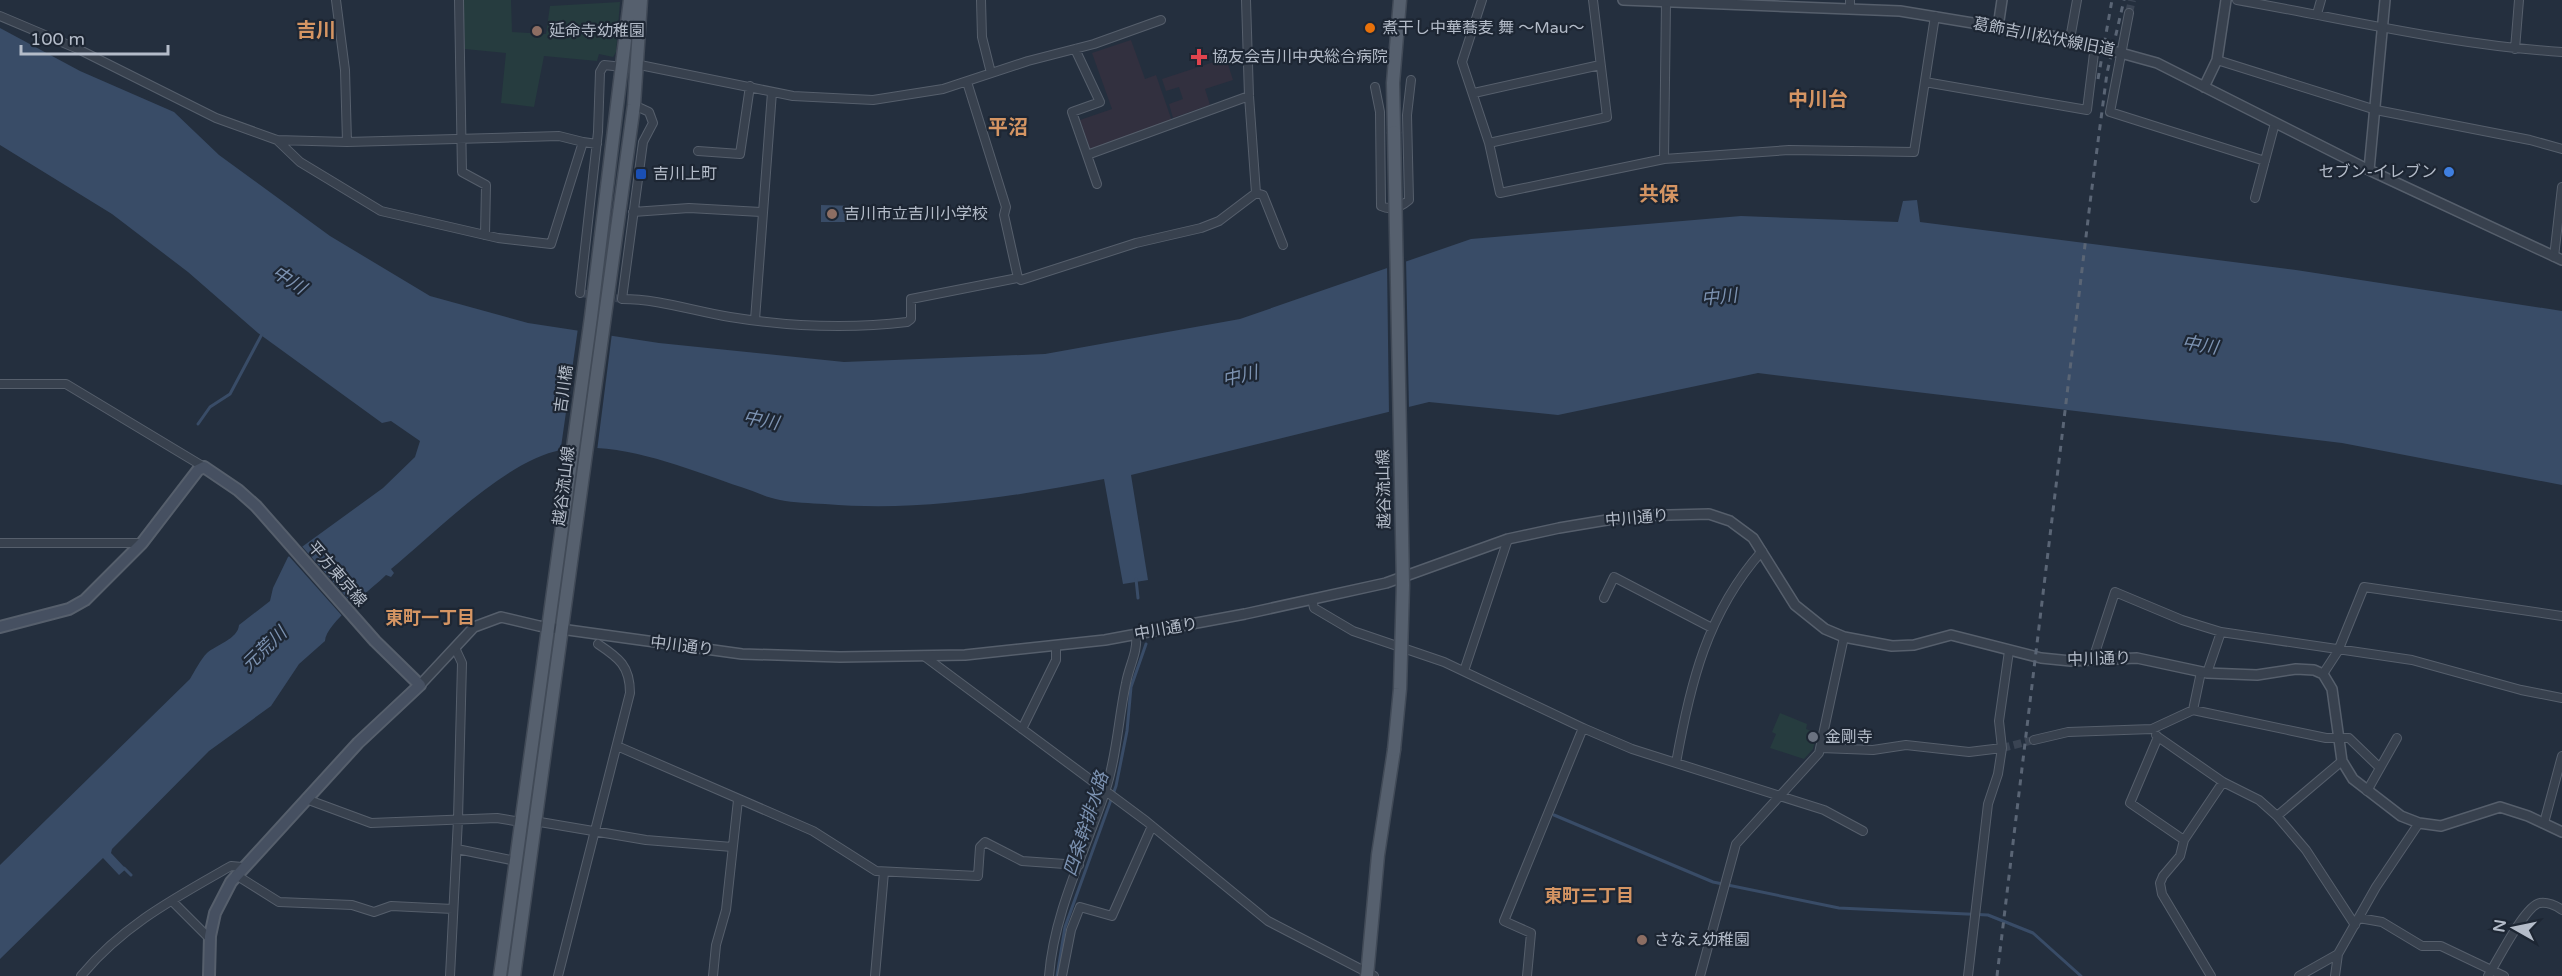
<svg xmlns="http://www.w3.org/2000/svg" width="2562" height="976" font-family="'Varela Round','Noto Sans JP',sans-serif">
<style>
.medical{fill:#32303f}
.green{fill:#263c3f}
.water{fill:#394c67}
.pier{fill:#242f3e}
.lines{fill:none;stroke-linecap:round;stroke-linejoin:round}
.stream{stroke:#394c67;stroke-width:3}
.minor-tunnel{stroke:#3a4453;stroke-width:8;stroke-dasharray:8 4;stroke-linecap:butt}
.minor-casing{stroke:#565f6c;stroke-width:10}
.tertiary-casing{stroke:#565f6c;stroke-width:12}
.secondary-casing{stroke:#565f6c;stroke-width:14}
.primary-casing{stroke:#414a57;stroke-width:15}
.minor{stroke:#38414e;stroke-width:8}
.tertiary{stroke:#38414e;stroke-width:9}
.secondary{stroke:#465061;stroke-width:10}
.primary{stroke:#56606e;stroke-width:12}
.rail{stroke:#5a6575;stroke-width:3;stroke-dasharray:6 6;stroke-linecap:butt}
.primary-bridge-casing{stroke:#414a57;stroke-width:15;stroke-linecap:butt}
.primary-bridge{stroke:#56606e;stroke-width:12}
.food-dot{fill:#e8710a;stroke:#1d2633;stroke-width:2}
.education-dot{fill:#8d6e63;stroke:#1d2633;stroke-width:2}
.health-dot{fill:#e0444e;stroke:#1d2633;stroke-width:2}
.shop-dot{fill:#3f7fe0;stroke:#1d2633;stroke-width:2}
.transit-dot{fill:#1a4fb4;stroke:#1d2633;stroke-width:2}
.worship-dot{fill:#6b7280;stroke:#1d2633;stroke-width:2}
.labels{text-anchor:middle;dominant-baseline:central;stroke-width:4.5;stroke-linejoin:round;paint-order:stroke}
.poi-label{font-size:16px;fill:#b4bcc9;stroke:#1d2633;text-anchor:start}
.street-label{font-size:16px;fill:#b4bcc9;stroke:#1d2633}
.water-label{font-size:18px;font-style:italic;fill:#7c92b1;stroke:#1d2633}
.neighbourhood-label{font-size:18px;font-weight:bold;fill:#d59563;stroke:#1d2633}
.quarter-label{font-size:20px;font-weight:bold;fill:#d59563;stroke:#1d2633}
</style>
<rect width="100%" height="100%" fill="#242f3e"/>
<!-- medical -->
<path class="medical" d="M1131 40 1145 79 1156 75 1172 121 1090 149 1080 120 1112 109 1092 53Z
M1226 58 1233 80 1205 89 1210 105 1173 118 1169 104 1183 99 1179 87 1166 91 1162 79Z"/>
<!-- green -->
<path class="green" d="M463 0H511L512 32 546 34 550 6 620 2 616 52 613 57 599 54 597 61 544 56 534 107 501 103 506 53 465 49Z
M1780 713 1807 724 1806 729 1817 733 1813 749 1804 759 1770 748 1776 734 1772 732Z"/>
<!-- water -->
<path class="water" d="M0 28 80 71 174 112 219 155 330 236 430 296 528 323 659 343 844 362 1045 354 1240 319 1471 239 1741 216 1898 222 1903 201 1917 200 1920 222 2296 270 2562 311V485L2342 443 1758 373 1558 415 1429 402 1131 475 1148 580 1123 584 1104 479C1013 497 918 512 825 504 810 503 794 503 780 500 767 498 754 491 741 487 688 469 618 439 561 450 506 460 435 533 391 569L394 573 391 577 386 575C371 590 326 623 325 641L299 664 271 706 209 751 112 849 111 853 126 869 119 875 103 858 0 959V865L190 679C195 671 200 660 207 653 216 645 238 639 239 625L270 601 273 588 288 557 383 488 415 457 420 441 391 421 382 423 258 333 188 272 112 214 0 145Z
M821 205 857 206V222H821Z"/>
<!-- pier -->
<path class="pier" d="M1406 258 1409 410 1389 415 1387 265Z
M578 328 612 333 597 451 560 454Z
M300 544 356 608 344 618 287 554Z"/>
<g class="lines">
<!-- stream -->
<path class="stream" d="M198 424 210 407 230 394 262 334
M1136 579 1138 598
M1554 815 1713 882 1839 908 1988 915 2033 933 2081 976
M124 868 131 875
M1057 976 1065 927 1116 786 1127 731 1131 687 1146 644"/>
<!-- minor-tunnel -->
<path class="minor-tunnel" d="M2129 13 2132 0
M580 293 622 299
M2002 748 2034 740"/>
<defs>
<path id="minor" d="M336 0 345 70 347 142
M459 0 462 172 486 185 485 235
M981 0 982 37 991 73
M1482 0 1462 62 1489 143 1500 193 1664 159 1666 2
M2237 0C2346 19 2452 45 2562 52
M1850 7V0
M2129 13 2110 112 2265 161
M2317 14 2321 0
M0 16 78 49 216 118 277 140 347 142 559 136 583 142
M2070 39 2077 0
M1075 49 1100 102 1072 112 1087 155
M2515 49 2519 0
M2217 60 2376 110 2530 140 2562 149
M635 64 793 96 873 100 943 89 1028 61 1094 44 1161 20
M967 82 1006 207 1004 215 1018 278
M1925 82 2087 110 2095 45
M1375 87 1380 112 1381 206C1392 211 1401 207 1409 200L1407 115 1411 80
M1474 93 1600 65
M634 105 649 112 653 123 643 142 622 299C659 299 693 311 730 317 786 326 850 329 907 322L911 319V299L1018 278 1021 280 1136 243 1201 228 1219 221 1256 193 1249 96 1246 0
M277 140 300 162 381 211 498 238 551 244 583 142 597 144
M1489 143 1607 117 1593 0
M698 151 740 154 750 86
M1664 159 1789 150 1914 152 1935 16
M1097 184 1087 155 1249 96
M1256 193 1263 195 1283 245
M2255 198 2275 123
M633 212 689 208 761 212
M2554 257 2562 187
M580 293 598 132 600 72 604 65 623 67
M755 320 772 92
M0 384H66L204 467
M0 543H142
M1604 598 1614 577 1712 628
M1312 599 1314 608 1353 631 1444 662 1583 728 1632 749 1824 810 1863 831
M924 656 1146 821 1268 921 1374 976
M2093 659 2115 592 2182 620 2221 632 2412 660 2521 690 2562 698
M1464 671 1508 539
M2207 673 2221 632
M2323 674 2338 651 2364 587 2562 616
M2193 710 2201 672
M1022 729 1056 660V646
M2156 735 2158 737 2130 803 2184 840
M2158 737 2223 782 2259 800 2277 816 2306 850 2355 925
M2034 740 2068 732 2152 729 2193 710 2326 738H2349L2380 768
M617 746 813 831 876 871 978 876 980 847 985 842 1022 861 1079 865
M1821 748 1873 750 1906 745 1969 752 2002 748
M1676 763C1690 684 1707 613 1762 551
M2367 791 2397 738
M306 799 371 823 497 818 521 822
M2277 816 2342 761
M534 821 646 840 732 847
M2544 823 2562 756
M457 849 516 861
M236 875 279 902 352 905 374 912 391 906 453 909
M172 901 210 939
M2359 918 2382 922 2422 946H2441L2504 976
M81 976C123 925 175 898 231 866L242 867
M450 976 458 819 462 663 456 650
M558 976 630 693C630 666 619 658 598 644
M713 976 716 945 726 910 738 800
M875 976 884 872
M1049 976C1054 912 1085 852 1105 792 1117 756 1118 720 1126 683 1129 666 1138 652 1136 635
M1062 976 1071 930 1080 907 1112 916 1152 826
M1527 976 1531 933 1504 921 1583 728
M1700 976 1736 844 1819 753 1844 637
M1968 976 1988 804 1998 774 2002 748 1999 721 2009 651
M2211 976 2162 894 2160 883 2163 876 2180 856 2184 840 2223 782
M2299 976 2338 954 2376 887 2419 823
M2335 976 2338 954
M2488 976C2497 962 2525 905 2540 903 2547 902 2556 905 2562 910"/>
<path id="tertiary" d="M1623 0 1900 11 2070 39 2157 63 2369 170 2562 260
M1998 27 2002 0
M2204 87 2217 60 2226 0
M2369 170 2385 0
M420 685 474 627 501 617 539 626 742 654 840 657 965 655 1105 640 1245 614 1386 583 1508 539 1559 528 1631 516 1709 514 1730 521 1753 538 1795 605 1825 629 1844 637 1892 646 1914 645 1951 635 2041 658 2071 661 2137 658 2207 673 2257 675 2296 669 2314 670 2323 674 2332 689 2342 761 2353 779 2401 816 2419 823 2441 826 2500 807 2528 816 2562 832"/>
<path id="secondary" d="M0 627 69 609 85 600 142 543 198 470 204 467 238 490 256 506 375 641 420 685 358 743 231 882 215 913 210 936 209 976"/>
<path id="primary" d="M1394 132 1393 83 1400 0
M500 976 591 317 630 0
M514 976 634 105 641 0
M1367 976 1378 855 1394 750"/>
</defs>
<!-- minor casing -->
<use href="#minor" class="minor-casing"/>
<!-- tertiary casing -->
<use href="#tertiary" class="tertiary-casing"/>
<!-- secondary casing -->
<use href="#secondary" class="secondary-casing"/>
<!-- primary casing -->
<use href="#primary" class="primary-casing"/>
<!-- minor -->
<use href="#minor" class="minor"/>
<!-- tertiary -->
<use href="#tertiary" class="tertiary"/>
<!-- secondary -->
<use href="#secondary" class="secondary"/>
<!-- primary -->
<use href="#primary" class="primary"/>
<!-- rail -->
<path class="rail" d="M2098 79 2112 0
M1997 976 2091 195 2107 73 2124 0"/>
<defs>
<path id="primary-bridge" d="M1394 750 1400 689 1403 585 1394 132"/>
</defs>
<!-- primary-bridge casing -->
<use href="#primary-bridge" class="primary-bridge-casing"/>
<!-- primary-bridge -->
<use href="#primary-bridge" class="primary-bridge"/>
</g>
<!-- markers -->
<circle class="food-dot" cx="1370" cy="28" r="6"/>
<g class="education-dot">
<circle cx="537" cy="31" r="6"/>
<circle cx="832" cy="214" r="6"/>
<circle cx="1642" cy="940" r="6"/>
</g>
<path class="health-dot" d="M1196 48h6v6h6v6h-6v6h-6v-6h-6v-6h6z"/>
<circle class="shop-dot" cx="2449" cy="172" r="6"/>
<rect class="transit-dot" x="635" y="168" width="12" height="12" rx="3"/>
<circle class="worship-dot" cx="1813" cy="737" r="6"/>
<g class="labels">
<!-- poi labels -->
<g class="poi-label">
<text x="1382" y="28">煮干し中華蕎麦 舞 〜Mau〜</text>
<text x="549" y="31">延命寺幼稚園</text>
<text x="1212" y="57">協友会吉川中央総合病院</text>
<text x="2437" y="172" text-anchor="end">セブン-イレブン</text>
<text x="653" y="174">吉川上町</text>
<text x="844" y="214">吉川市立吉川小学校</text>
<text x="1825" y="737">金剛寺</text>
<text x="1654" y="940">さなえ幼稚園</text>
</g>
<!-- street labels -->
<g class="street-label">
<text transform="translate(2044 37) rotate(11)">葛飾吉川松伏線旧道</text>
<text transform="translate(564 389) rotate(-82)">吉川橋</text>
<text transform="translate(564 486) rotate(-83)">越谷流山線</text>
<text transform="translate(1384 489) rotate(-91)">越谷流山線</text>
<text transform="translate(1637 518) rotate(-5)">中川通り</text>
<text transform="translate(337 574) rotate(49)">平方東京線</text>
<text transform="translate(1166 629) rotate(-10)">中川通り</text>
<text transform="translate(682 646) rotate(7)">中川通り</text>
<text transform="translate(2099 659) rotate(-2)">中川通り</text>
</g>
<!-- water labels -->
<g class="water-label">
<text transform="translate(289 280) rotate(33)">中川</text>
<text transform="translate(1719 297) rotate(-6)">中川</text>
<text transform="translate(2200 345) rotate(9)">中川</text>
<text transform="translate(1240 376) rotate(-13)">中川</text>
<text transform="translate(761 420) rotate(11)">中川</text>
<text transform="translate(264 649) rotate(-44)">元荒川</text>
<text transform="translate(1086 824) rotate(-72)">四条幹排水路</text>
</g>
<!-- neighbourhood labels -->
<g class="neighbourhood-label">
<text x="430" y="618">東町一丁目</text>
<text x="1589" y="896">東町三丁目</text>
</g>
<!-- quarter labels -->
<g class="quarter-label">
<text x="316" y="31">吉川</text>
<text x="1818" y="100">中川台</text>
<text x="1008" y="128">平沼</text>
<text x="1659" y="195">共保</text>
</g>
</g>
<!-- north arrow -->
<g transform="translate(2514 928) rotate(279)" stroke="#1d2633" stroke-width="4.5" paint-order="stroke">
<path d="M0-4.5L10 22L0 15L-10 22Z" fill="#b4bcc9"/>
<text y="-9" font-size="16" font-weight="bold" text-anchor="middle" fill="#b4bcc9">N</text>
</g>
<!-- scale -->
<path d="M21 45v9h147v-9" fill="none" stroke="#b4bcc9" stroke-width="3"/>
<text x="30" y="45" font-size="18" fill="#b4bcc9" stroke="#1d2633" stroke-width="4.5" paint-order="stroke">100 m</text>
</svg>
